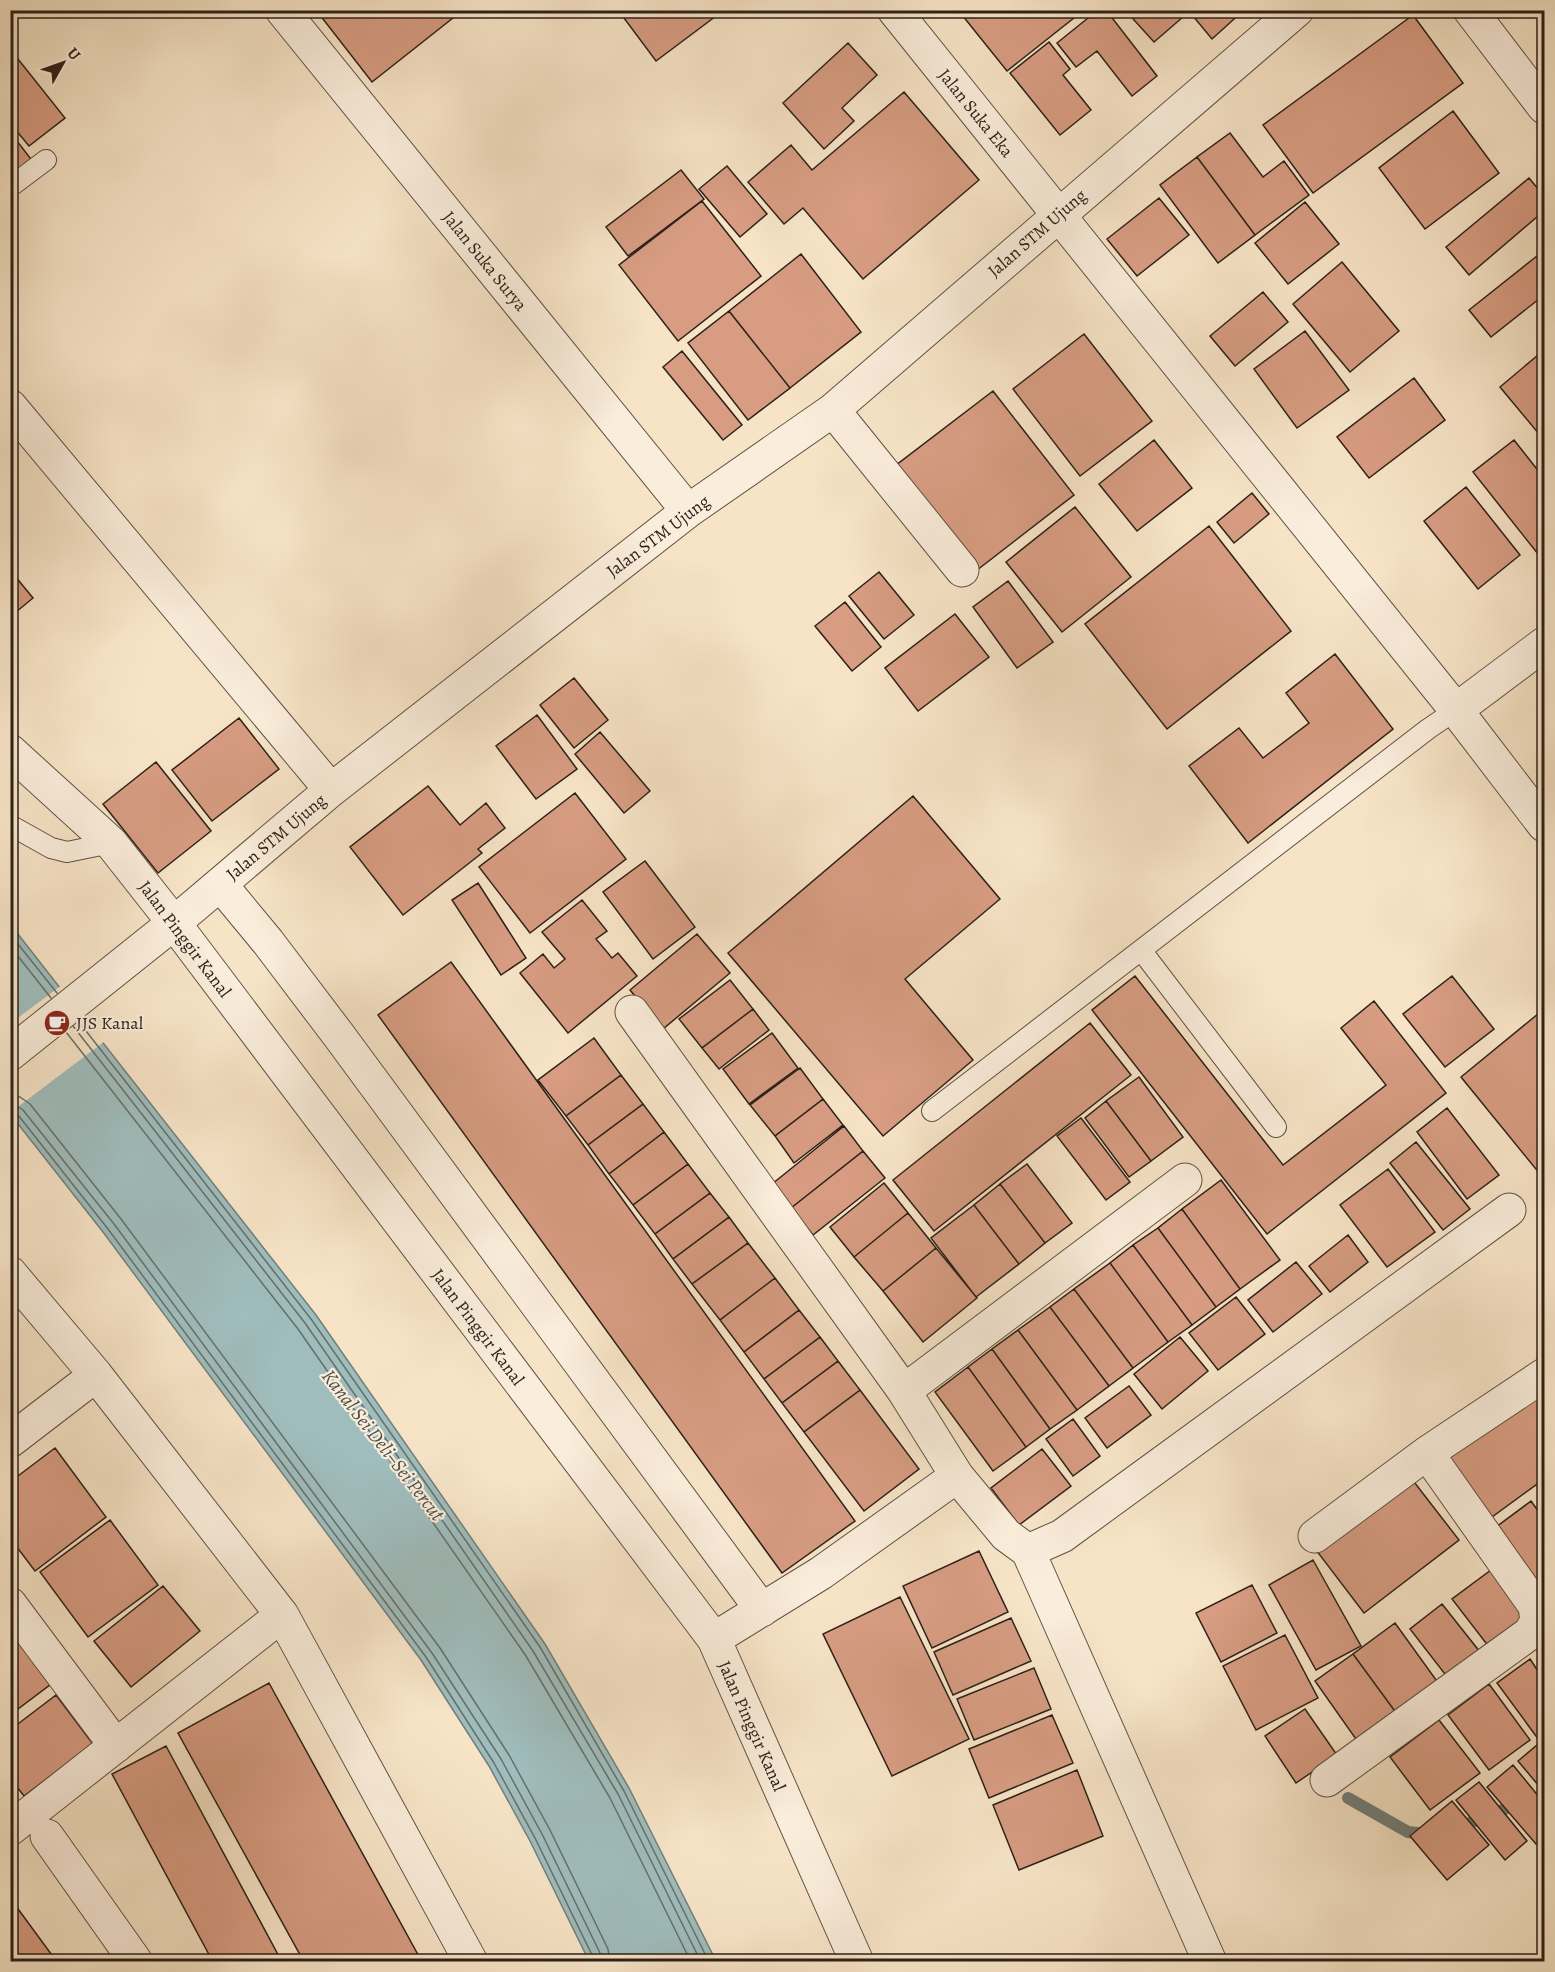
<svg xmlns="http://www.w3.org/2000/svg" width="1555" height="1972" font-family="Alegreya,serif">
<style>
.water{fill:#9fbdbd;stroke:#717f7b;stroke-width:1.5}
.pier{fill:#f7e4c7}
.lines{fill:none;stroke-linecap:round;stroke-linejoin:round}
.shore{stroke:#666f6a;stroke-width:1.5}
.stream{stroke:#717f7b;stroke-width:12}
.building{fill:#d79c82;stroke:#2c2118;stroke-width:1.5}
.service-casing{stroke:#5f5244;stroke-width:22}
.minor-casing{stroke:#5f5244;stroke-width:35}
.service{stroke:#faeddb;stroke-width:20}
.minor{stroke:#faeddb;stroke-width:33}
.labels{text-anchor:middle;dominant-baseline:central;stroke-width:4.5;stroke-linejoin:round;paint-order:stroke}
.street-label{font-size:18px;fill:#2c2118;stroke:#faeddb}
.poi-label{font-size:18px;fill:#2c2118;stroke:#faeddb;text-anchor:start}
.water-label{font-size:20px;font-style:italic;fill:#4e504a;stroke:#faeddb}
</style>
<rect width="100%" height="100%" fill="#f7e4c7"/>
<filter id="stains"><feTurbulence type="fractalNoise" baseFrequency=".00333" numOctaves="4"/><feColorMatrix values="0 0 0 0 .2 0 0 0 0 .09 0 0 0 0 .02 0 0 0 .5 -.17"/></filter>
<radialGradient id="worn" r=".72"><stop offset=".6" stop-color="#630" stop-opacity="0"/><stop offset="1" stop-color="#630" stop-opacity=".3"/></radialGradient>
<!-- water -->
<path class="water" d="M10 924 316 1315 545 1644 629 1788 716 1961H589L530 1841 489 1766 421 1660 103 1232 11 1115Z"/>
<!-- pier -->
<path class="pier" d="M62 985 105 1041 11 1112V1023Z"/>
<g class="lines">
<!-- shore -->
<path class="shore" d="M10 934 57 993
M10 946 51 998
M79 1022 311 1319 540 1647 624 1791 709 1962
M73 1026 305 1323 533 1651 618 1794 701 1962
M66 1032 298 1329 526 1656 610 1798 691 1962
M10 1096 20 1097 30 1104 121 1219 440 1648 509 1755 550 1830 608 1949 610 1962
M10 1105 17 1106 23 1110 114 1224 432 1653 501 1759 542 1834 600 1953 601 1962
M10 1112 18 1115 108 1229 426 1657 494 1763 535 1838 593 1957 594 1962"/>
<!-- stream -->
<path class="stream" d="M1348 1798 1408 1832 1428 1834
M1457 1828 1520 1803 1544 1802"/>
</g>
<!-- building -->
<path class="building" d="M316 10H463L372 82Z
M618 10H724L656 61Z
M958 10H1084L1007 71Z
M1098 10H1106L1157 76 1132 96 1097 51 1076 67 1057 43Z
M1125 10H1177L1183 17 1154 42Z
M1188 10H1244L1212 39Z
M1413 15 1463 83 1313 193 1263 125Z
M1049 42 1070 69 1063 75 1091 110 1060 135 1010 73Z
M848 43 877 75 842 108 854 121 824 149 783 103Z
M10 49 65 118 29 146 10 123Z
M904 92 979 180 863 279 803 208 784 224 748 182 791 145 812 170Z
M1453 111 1499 173 1425 229 1379 168Z
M10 132 34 163 10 181Z
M1230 133 1263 177 1284 161 1309 195 1255 235 1197 157Z
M1197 157 1255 235 1218 263 1160 185Z
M727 166 767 214 740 237 699 189Z
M681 170 704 199 628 256 606 227Z
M1529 178 1544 196V211L1469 275 1446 247Z
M1159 198 1189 235 1137 276 1107 239Z
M702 201 761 276 678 341 619 265Z
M1305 202 1339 244 1288 284 1255 243Z
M801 254 861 332 790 388 729 311Z
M1537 256 1544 265V295L1491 337 1469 310Z
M1342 262 1399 331 1350 372 1293 304Z
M1263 292 1288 322 1235 366 1210 336Z
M729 311 790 388 748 420 688 343Z
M1305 331 1349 390 1297 428 1254 369Z
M1084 334 1152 421 1080 476 1013 389Z
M1544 350V440L1500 387Z
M682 351 742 425 723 440 663 367Z
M1414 378 1445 420 1369 478 1337 437Z
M993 391 1074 495 972 574 891 469Z
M1154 440 1192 488 1137 531 1099 484Z
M1514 440 1544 478V549L1538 554 1473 472Z
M1466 487 1520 555 1478 589 1424 521Z
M1252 493 1269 514 1234 543 1217 522Z
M1075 507 1131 577 1062 632 1006 562Z
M1209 526 1291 631 1167 729 1085 624Z
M10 570 33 598 10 617Z
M879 572 914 615 884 639 849 596Z
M1008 581 1053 642 1017 668 973 607Z
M845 602 881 647 852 671 815 626Z
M955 614 989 657 918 711 885 668Z
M1335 654 1393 729 1248 843 1189 766 1239 728 1263 758 1309 723 1286 693Z
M574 678 608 720 574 748 540 705Z
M537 715 577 769 536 799 496 746Z
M239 718 279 769 212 821 172 770Z
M600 732 650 791 624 813 575 754Z
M156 762 211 831 158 873 103 804Z
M428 786 460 825 486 803 505 828 478 849 482 853 403 915 350 847Z
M575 793 626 859 530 933 479 867Z
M913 796 1000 899 905 979 973 1060 883 1136 728 953Z
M645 861 695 927 653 959 603 892Z
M478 883 526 958 501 975 452 900Z
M582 900 607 931 596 939 612 958 618 953 637 976 568 1033 520 973 543 954 554 968 565 959 542 932Z
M697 934 730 973 663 1029 630 990Z
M451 962 855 1521 782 1573 378 1015Z
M1135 976 1283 1165 1386 1085 1341 1028 1374 1001 1446 1093 1267 1234 1092 1010Z
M1452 976 1494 1029 1445 1067 1403 1014Z
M730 980 753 1009 702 1048 679 1019Z
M753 1009 769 1030 719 1069 702 1048Z
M1544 1009V1179L1461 1077Z
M1090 1023 1131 1075 934 1231 893 1180Z
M772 1033 798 1068 749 1104 723 1069Z
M594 1038 621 1075 566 1116 538 1080Z
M800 1068 823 1099 775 1136 750 1105Z
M621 1075 643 1104 588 1145 566 1116Z
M1139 1077 1183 1137 1151 1161 1106 1101Z
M823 1099 843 1125 794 1163 775 1136Z
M1106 1101 1151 1161 1129 1177 1085 1118Z
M643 1104 664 1132 609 1174 588 1145Z
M1447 1108 1499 1175 1467 1199 1417 1132Z
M1081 1118 1130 1182 1106 1200 1057 1136Z
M844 1126 863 1151 791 1208 772 1184Z
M664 1132 688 1164 633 1205 609 1174Z
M1416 1142 1470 1209 1443 1230 1390 1163Z
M863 1151 885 1178 813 1235 791 1208Z
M688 1164 710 1193 655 1234 633 1205Z
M1027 1164 1072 1223 1045 1243 1000 1184Z
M1388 1169 1435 1232 1387 1267 1340 1205Z
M1221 1180 1280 1260 1240 1289 1182 1209Z
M884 1183 908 1213 854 1257 830 1227Z
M1000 1184 1045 1243 1019 1264 974 1205Z
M710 1193 729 1217 673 1259 655 1234Z
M974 1205 1019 1264 976 1297 931 1238Z
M1182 1209 1240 1289 1216 1307 1158 1228Z
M908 1213 936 1248 883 1291 854 1257Z
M729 1217 748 1243 692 1284 673 1259Z
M1158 1228 1216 1307 1192 1325 1133 1245Z
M1348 1235 1368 1262 1330 1292 1309 1266Z
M748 1243 775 1278 720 1320 692 1284Z
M1133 1245 1192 1325 1168 1342 1110 1263Z
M936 1248 977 1298 923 1342 883 1291Z
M1296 1262 1322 1294 1273 1332 1248 1300Z
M1110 1263 1168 1342 1133 1368 1074 1289Z
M775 1278 799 1310 744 1352 720 1320Z
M1074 1289 1133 1368 1109 1386 1050 1307Z
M1236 1297 1265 1334 1218 1370 1189 1333Z
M1050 1307 1109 1386 1077 1410 1018 1330Z
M799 1310 820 1337 764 1379 744 1352Z
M1018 1330 1077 1410 1050 1429 992 1349Z
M820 1337 838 1361 782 1403 764 1379Z
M1180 1337 1208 1371 1162 1409 1134 1374Z
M992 1349 1050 1429 1026 1447 968 1367Z
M838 1361 860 1390 804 1432 782 1403Z
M968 1367 1026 1447 993 1471 935 1392Z
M1129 1386 1151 1415 1107 1448 1085 1418Z
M860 1390 919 1469 864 1511 804 1432Z
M1538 1393 1544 1402V1479L1492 1517 1449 1457Z
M1073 1419 1100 1456 1073 1476 1046 1439Z
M55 1448 106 1517 35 1571 10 1538V1482Z
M1042 1449 1071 1486 1019 1525 991 1488Z
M1411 1478 1459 1540 1364 1613 1316 1550Z
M1531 1501 1544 1519 1543 1592 1496 1527Z
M110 1520 158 1585 88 1637 40 1572Z
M979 1551 1008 1612 932 1648 903 1586Z
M1313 1560 1361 1646 1316 1670 1269 1585Z
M1491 1570 1527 1618 1489 1647 1452 1599Z
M1252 1585 1277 1633 1221 1662 1196 1613Z
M163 1586 200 1631 131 1687 94 1641Z
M900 1597 969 1739 892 1776 823 1634Z
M1442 1604 1480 1652 1448 1678 1410 1629Z
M1011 1618 1031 1661 953 1695 934 1652Z
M1395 1623 1439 1684 1397 1714 1353 1654Z
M1285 1635 1318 1698 1256 1730 1223 1666Z
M27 1637 59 1678 10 1715V1650Z
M1353 1654 1397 1714 1358 1742 1315 1681Z
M1530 1659 1544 1680V1735L1539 1740 1497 1683Z
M1034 1668 1051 1709 974 1740 957 1699Z
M269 1683 422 1962H304L178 1733Z
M1489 1684 1530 1740 1489 1770 1448 1715Z
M56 1695 93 1744 24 1796 10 1778V1730Z
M1305 1709 1337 1755 1296 1783 1265 1736Z
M1052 1715 1073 1763 989 1798 969 1749Z
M1439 1720 1480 1773 1430 1810 1390 1757Z
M1544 1739V1792L1518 1761Z
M166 1746 282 1962H213L112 1774Z
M1513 1765 1544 1803V1837L1536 1844 1487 1787Z
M1077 1770 1103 1836 1019 1870 993 1805Z
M1479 1782 1527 1841 1505 1860 1456 1800Z
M1452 1801 1489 1845 1447 1880 1410 1836Z
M10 1898 57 1962H10Z"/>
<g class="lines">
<defs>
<path id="service" d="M10 187 46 160
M10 825 51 848 67 852 111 843
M1141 950 1276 1127
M932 1111 1428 729 1456 710"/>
<path id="minor" d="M282 10 688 511
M894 10 1456 710 1544 825
M1470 10 1544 107
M10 406 331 790
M833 410 962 570
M1456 710 1544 644
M10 751 111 843 174 923 714 1639 857 1962
M220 884 268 942 340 1037 762 1610
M632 1012 904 1391 957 1476 821 1573 714 1639
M10 1054 174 923 331 790 688 511 833 410 1297 10
M10 1273 96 1375 282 1615 471 1962
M904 1391 1185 1180
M10 1441 96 1375
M957 1476 1006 1535 1028 1551 1062 1536 1509 1210
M1315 1536 1427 1453 1544 1375
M1028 1551 1210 1962
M10 1604 116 1746
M1327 1780 1530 1633 1537 1621 1535 1606 1427 1453
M10 1829 282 1615
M47 1836 136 1962"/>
</defs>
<!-- service casing -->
<use href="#service" class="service-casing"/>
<!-- minor casing -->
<use href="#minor" class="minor-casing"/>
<!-- service -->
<use href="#service" class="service"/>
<!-- minor -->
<use href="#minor" class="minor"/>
</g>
<!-- icons -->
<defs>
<symbol id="cafe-disc" viewBox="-11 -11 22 22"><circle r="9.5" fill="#8f2418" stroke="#faeddb"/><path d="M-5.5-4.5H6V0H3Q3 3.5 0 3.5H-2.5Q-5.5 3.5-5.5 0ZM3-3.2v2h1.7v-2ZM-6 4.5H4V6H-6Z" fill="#fff"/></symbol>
</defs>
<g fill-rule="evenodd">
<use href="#cafe-disc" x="42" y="1008" width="30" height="30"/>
</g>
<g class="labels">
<!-- street labels -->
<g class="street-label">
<text transform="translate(976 113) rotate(51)">Jalan Suka Eka</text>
<text transform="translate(1037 233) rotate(-41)">Jalan STM Ujung</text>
<text transform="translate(485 261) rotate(51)">Jalan Suka Surya</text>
<text transform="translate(658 536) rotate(-37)">Jalan STM Ujung</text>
<text transform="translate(276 837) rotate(-40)">Jalan STM Ujung</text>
<text transform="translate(185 939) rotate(53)">Jalan Pinggir Kanal</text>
<text transform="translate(478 1327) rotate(53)">Jalan Pinggir Kanal</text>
<text transform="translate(752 1726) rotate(66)">Jalan Pinggir Kanal</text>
</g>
<!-- poi labels -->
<g class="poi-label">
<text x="76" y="1023">JJS Kanal</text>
</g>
<!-- water labels -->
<g class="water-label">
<text transform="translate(383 1445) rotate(52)">Kanal Sei Deli–Sei Percut</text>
</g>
</g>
<!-- margin -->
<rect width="1555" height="1972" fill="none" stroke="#f7e4c7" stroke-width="36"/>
<rect x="12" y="12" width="1531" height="1948" fill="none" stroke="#2c2118" stroke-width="3"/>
<rect x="18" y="18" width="1519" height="1936" fill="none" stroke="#2c2118" stroke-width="1.5"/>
<!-- north arrow -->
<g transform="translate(63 63) rotate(50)" stroke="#faeddb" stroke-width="4.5" paint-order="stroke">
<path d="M0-4.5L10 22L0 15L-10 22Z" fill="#2c2118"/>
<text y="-9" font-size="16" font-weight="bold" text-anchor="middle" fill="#2c2118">U</text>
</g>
<rect width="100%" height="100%" filter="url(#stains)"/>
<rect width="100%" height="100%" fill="url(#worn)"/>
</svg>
